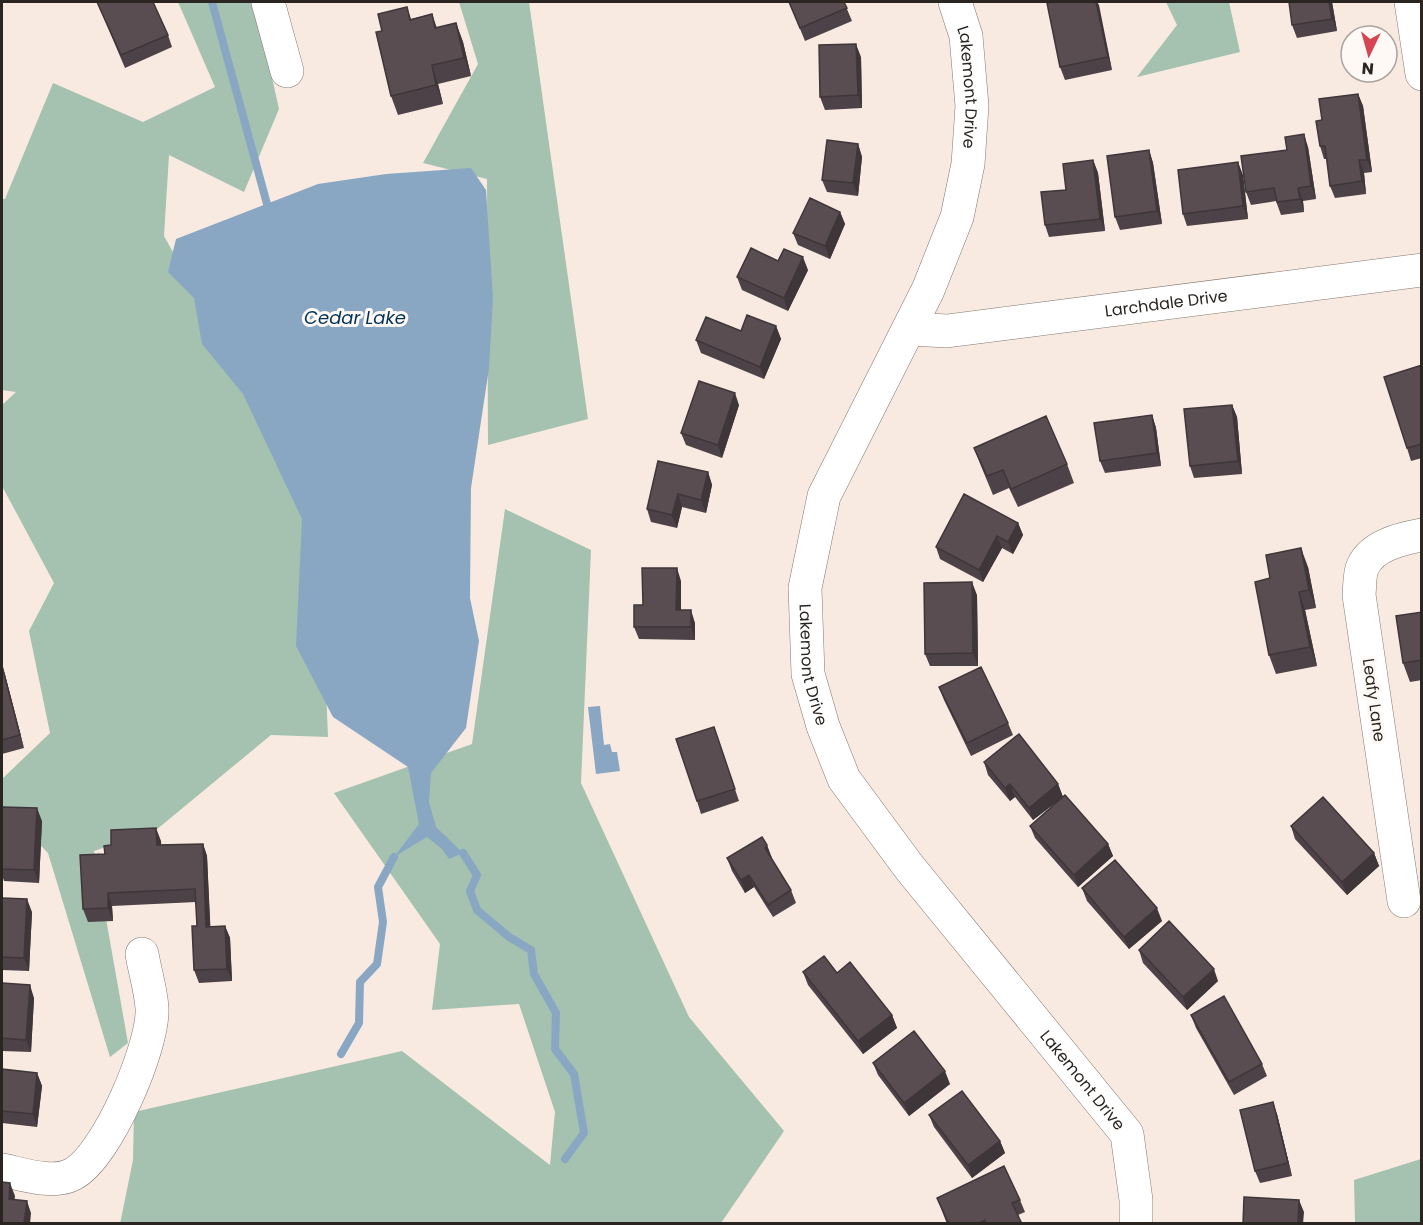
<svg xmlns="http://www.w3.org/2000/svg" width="1423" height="1225" font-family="Poppins,sans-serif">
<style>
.green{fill:#a4c2af}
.water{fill:#89a7c3}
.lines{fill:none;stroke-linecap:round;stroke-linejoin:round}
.stream{stroke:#89a7c3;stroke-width:8}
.minor-casing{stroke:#847870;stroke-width:34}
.minor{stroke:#fff;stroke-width:33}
.wall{fill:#4d4247}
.shaded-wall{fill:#3f3639}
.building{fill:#5a4d52;stroke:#3f3639;stroke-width:1.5}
.labels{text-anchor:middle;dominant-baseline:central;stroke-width:6;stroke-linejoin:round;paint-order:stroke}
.street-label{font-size:16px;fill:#2a2521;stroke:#fff9f5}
.water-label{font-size:18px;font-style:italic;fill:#003358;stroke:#fff9f5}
</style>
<rect width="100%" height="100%" fill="#f8eae1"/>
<!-- green -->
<path class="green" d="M178 2H255L279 109 244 192 169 155 164 236 319 512 328 737 271 735 156 830 94 851 128 1043 110 1057 48 853 2 806V779L50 733 29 631 54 583 2 486V405L16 392 2 390V199H5L53 83 143 122 215 87Z
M459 2H529L588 419 488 445 487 179 423 163 478 64Z
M1166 2H1229L1240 52 1137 77 1177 25Z
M505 509 591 550 581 783 689 1017 784 1131 721 1223 120 1224 133 1160 134 1112 402 1051 550 1165 555 1112 519 1004 432 1010 440 944 334 793 472 744Z
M1421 1159V1223H1355L1354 1180Z"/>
<!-- water -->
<path class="water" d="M471 168 486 190 493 298 489 368 471 488 470 598 479 641 466 728 431 773 429 802 436 827 463 853 449 859 442 849 427 837 394 857 419 824 408 767 333 717 296 646 302 519 243 394 202 344 194 298 168 272 176 239 318 184 386 174Z
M600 706 604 745 610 744 612 752H617L620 771 596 774 588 707Z"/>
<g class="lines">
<!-- stream -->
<path class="stream" d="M212 2 267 204
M463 853 477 875 470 891 477 910 509 937 531 950 534 974 556 1013 555 1049 574 1074 584 1133 565 1159
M341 1054 359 1023 360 982 377 964 383 922 378 887 394 857"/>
<defs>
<g id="minor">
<path d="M268 2 287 71"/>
<path id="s1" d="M955 2 966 36 972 106 968 164 957 217 928 290 824 496 805 588 808 674 823 726 844 779 909 867 1127 1134 1136 1200V1224"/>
<path d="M1411 2 1422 74"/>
<path id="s2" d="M910 329 947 331 1422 270"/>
<path d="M1404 901 1359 595C1360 587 1359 574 1363 566 1373 545 1401 539 1422 535"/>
<path d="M2 1170C22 1174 54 1185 73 1174 107 1156 154 1046 152 1008 151 991 145 972 142 954"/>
</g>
</defs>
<!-- minor casing -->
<use href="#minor" class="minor-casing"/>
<!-- minor -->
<use href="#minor" class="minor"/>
</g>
<!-- wall -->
<path class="wall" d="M97 2 168 35 172 47 125 68Z
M789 2H844L852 21 805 41Z
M1053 2H1097L1112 70 1065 80 1060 67Z
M1332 2 1337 31 1297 38 1292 25Z
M407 7 411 19 432 14 437 28 456 23 463 42 471 76 438 84 443 104 398 115 391 96 382 31Z
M861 57 862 108 825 110 820 97Z
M1358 94 1363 106 1372 172 1364 173 1366 194 1335 198 1330 186 1327 159H1324L1320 146 1322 120Z
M858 144 862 157 858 196 827 192 822 180Z
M1308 147 1316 199 1303 201 1304 212 1281 215 1276 201 1251 205 1246 192Z
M1149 150 1153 163 1162 224 1120 230 1115 217Z
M1093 160 1098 173 1105 231 1049 237 1045 225 1066 190Z
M1243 175 1248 219 1187 226 1183 214Z
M840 212 845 224 830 259 798 245 793 233Z
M778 261 808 270 788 311 742 290 737 277Z
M776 326 781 339 764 379 701 353 696 340 741 331Z
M1422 365V458L1411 461 1407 448Z
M739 405 722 458 686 445 681 433Z
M1232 405 1237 417 1242 474 1194 478 1190 466Z
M1152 415 1156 428 1161 466 1105 473 1100 461Z
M974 448 1067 464 1074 483 1018 507 1009 488 993 495 981 466Z
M708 472 712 485 706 513 682 507 677 528 651 522 647 509Z
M1018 523 1023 535 1013 554 1002 548 983 582 940 559 936 547Z
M1308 567 1316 608 1305 610 1317 666 1276 674 1269 655 1270 578Z
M681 581V610L695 623V640L639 639 634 627 643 605Z
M977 595 978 666H930L925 654Z
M1422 612V680L1410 682 1403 663Z
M2 665 5 675 24 748 2 754Z
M939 687 1008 723 1013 735 971 756 944 700Z
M714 727 739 801 701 814 697 801Z
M984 762 1058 784 1063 797 1108 844 1113 856 1078 887 1035 838 1030 826 1058 801 1033 820 1015 797 1010 801 988 775Z
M2 807 42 821 39 883 4 881 2 875Z
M1291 826 1374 853 1379 866 1347 895 1295 839Z
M161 841V845L203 844 207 856 210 926H225L230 938 232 981 199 983 194 970 197 926 196 902 112 906 113 921 88 922 83 909 105 854Z
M767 845 771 858 791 890 796 903 773 917 754 887 745 893 732 871 727 858Z
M1082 888 1162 921 1129 949 1087 901Z
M2 898 32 912 29 971 2 970Z
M1139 950 1218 981 1187 1010 1143 963Z
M803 972 837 973 892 1015 897 1028 863 1054 808 985Z
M2 983 34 998 31 1052 2 1051Z
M1191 1015 1262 1064 1267 1076 1234 1095 1196 1028Z
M873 1063 950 1084 909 1116 878 1075Z
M2 1069 37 1073 42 1086 37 1127 2 1123Z
M1277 1114 1292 1176 1260 1183 1255 1171Z
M929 1115 1000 1141 1005 1153 972 1178 934 1127Z
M937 1198 1020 1200 1025 1212 1018 1215 1022 1224H947Z"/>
<!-- shaded-wall -->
<path class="shaded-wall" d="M1096 2H1097L1099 5 1112 70 1108 57Z
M1329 2H1332L1337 31 1332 19Z
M456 23 463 42 471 76 464 58Z
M856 44 861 57 862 108 858 95Z
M432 65 438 84 443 104 436 85Z
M1358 94 1363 106 1372 172 1367 160Z
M1304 134 1308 147 1316 199 1311 186Z
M858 144 862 157 858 196 853 183Z
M1149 150 1153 163 1162 224 1157 211Z
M1093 160 1098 173 1105 231 1100 219Z
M1359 160 1364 173 1366 194 1362 181Z
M1238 162 1243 175 1248 219 1243 206Z
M1298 188 1303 201 1304 212 1300 199Z
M840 212 845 224 830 259 825 246Z
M803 257 808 270 788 311 784 298Z
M776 326 781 339 764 379 760 367Z
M735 393 739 405 722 458 718 445Z
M1232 405 1237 417 1242 474 1238 461Z
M1152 415 1156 428 1161 466 1157 453Z
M708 472 712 485 706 513 701 500Z
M678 494 682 507 677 528 672 515Z
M1018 523 1023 535 1013 554 1008 542Z
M997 536 1002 548 983 582 979 570Z
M1301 548 1308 567 1316 608 1309 590Z
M677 568 681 581V623L676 610Z
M972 582 977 595 978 666 973 653Z
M1299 592 1305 610 1317 666 1310 647Z
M691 610 695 623V640L691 627Z
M2 665 5 675 24 748 20 735Z
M1010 784 1015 797 1010 801 1005 788Z
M1058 784 1063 797 1033 820 1029 808Z
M37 808 42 821 39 883 34 870Z
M156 828 161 841 162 858 157 845Z
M203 844 207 856 211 939 206 927Z
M1108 844 1113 856 1078 887 1074 875Z
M767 845 772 858 769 860 765 848Z
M1374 853 1379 866 1347 895 1342 882Z
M749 875 754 887 745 893 741 880Z
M108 893 112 906 113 921 108 908Z
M27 899 32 912 29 971 24 958Z
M1157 908 1162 921 1129 949 1124 937Z
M225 926 230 938 232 981 227 969Z
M1214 969 1218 981 1187 1010 1183 997Z
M30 985 34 998 31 1052 26 1040Z
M892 1015 897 1028 863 1054 858 1041Z
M945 1071 950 1084 909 1116 904 1103Z
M37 1073 42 1086 37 1127 33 1114Z
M1273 1102 1277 1114 1292 1176 1288 1163Z
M1000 1141 1005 1153 972 1178 968 1165Z
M10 1183 15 1196 13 1212 9 1199Z
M1299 1200 1304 1212 1303 1224H1298Z
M27 1201 31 1213 30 1224H24Z"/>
<!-- building -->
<path class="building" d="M97 2H153L168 35 121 55Z
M789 2H844L847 8 800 28Z
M1053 2H1096L1108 57 1060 67 1047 3Z
M1289 2H1329L1332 19 1292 25Z
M407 7 410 20 432 14 435 28 456 23 464 58 432 65 436 85 391 96 376 32 382 31 378 14Z
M856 44 858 95 820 97 819 45Z
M1358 94 1367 160H1359L1362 181 1330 186 1325 146H1320L1316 121 1322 120 1319 99Z
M1304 134 1311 186 1298 188 1300 199 1277 202 1274 188 1246 192 1241 156 1287 150 1285 137Z
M827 140 858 144 853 183 822 180Z
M1149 150 1157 211 1115 217 1107 156Z
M1093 160 1100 219 1045 225 1041 192 1066 190 1063 164Z
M1238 162 1243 206 1183 214 1178 170Z
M810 198 840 212 825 246 793 233Z
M751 248 778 261 784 249 803 257 784 298 737 277Z
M747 315 776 326 760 367 696 340 706 317 741 331Z
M1422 365V444L1407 448 1384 377Z
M699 381 735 393 718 445 681 433Z
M1232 405 1238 461 1190 466 1184 409Z
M1152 415 1157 453 1100 461 1094 423Z
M1046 416 1067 464 1011 489 1003 470 987 476 974 448Z
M658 461 708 472 701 500 678 494 672 515 647 509Z
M964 494 1018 523 1008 542 997 536 979 570 936 547Z
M1301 548 1309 590 1299 592 1310 647 1269 655 1255 582 1270 578 1266 555Z
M642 568H677L676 610H691V627H634V605H643Z
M972 582 973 653 925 654 924 583Z
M1422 612V660L1403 663 1396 616Z
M2 666 20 735 2 740Z
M981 667 1008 723 967 743 939 687Z
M714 727 735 789 697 801 676 739Z
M1019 734 1058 784 1029 808 1010 784 1005 788 984 762Z
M1065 795 1108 844 1074 875 1030 826Z
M1323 797 1374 853 1342 882 1291 826Z
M2 807 37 808 34 870 2 869Z
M156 828 157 845 203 844 206 927 225 926 227 969 194 970 192 926H197L195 889 108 893V908L83 909 80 855 105 854 104 846 111 845V830Z
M762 837 767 845 765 848 791 890 768 905 749 875 741 880 727 858Z
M1115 860 1157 908 1124 937 1082 888Z
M2 898 27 899 24 958 2 957Z
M1169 921 1214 969 1183 997 1139 950Z
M824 956 837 973 850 962 892 1015 858 1041 803 972Z
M2 983 30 985 26 1040 2 1038Z
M1224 996 1262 1064 1229 1082 1191 1015Z
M914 1031 945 1071 904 1103 873 1063Z
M2 1069 37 1073 33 1114 2 1111Z
M962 1091 1000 1141 968 1165 929 1115Z
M1273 1102 1288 1163 1255 1171 1240 1110Z
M1004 1166 1020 1200 1012 1203 1022 1224H986L985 1220 977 1224H949L937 1198Z
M2 1182 10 1183 9 1199 27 1201 24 1224H2Z
M1244 1197 1299 1200 1298 1224H1243Z"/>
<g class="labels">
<!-- street labels -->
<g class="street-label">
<text stroke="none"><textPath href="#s1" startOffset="87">Lakemont Drive</textPath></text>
<text stroke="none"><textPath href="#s2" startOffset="258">Larchdale Drive</textPath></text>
<text stroke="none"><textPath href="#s1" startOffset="699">Lakemont Drive</textPath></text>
<text transform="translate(1374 700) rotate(82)">Leafy Lane</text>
<text stroke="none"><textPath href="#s1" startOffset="1203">Lakemont Drive</textPath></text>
</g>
<!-- water labels -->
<g class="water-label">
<text x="355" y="317">Cedar Lake</text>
</g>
</g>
<!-- border -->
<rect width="1423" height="1225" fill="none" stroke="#2a2521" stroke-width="6"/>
<!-- north arrow -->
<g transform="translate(1369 54) rotate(185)"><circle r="28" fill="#fff9f5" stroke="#aaa4a0" stroke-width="1.5"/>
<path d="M0-4.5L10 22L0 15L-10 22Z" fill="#d54554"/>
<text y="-9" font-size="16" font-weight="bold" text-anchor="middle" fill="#2a2521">N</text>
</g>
</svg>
